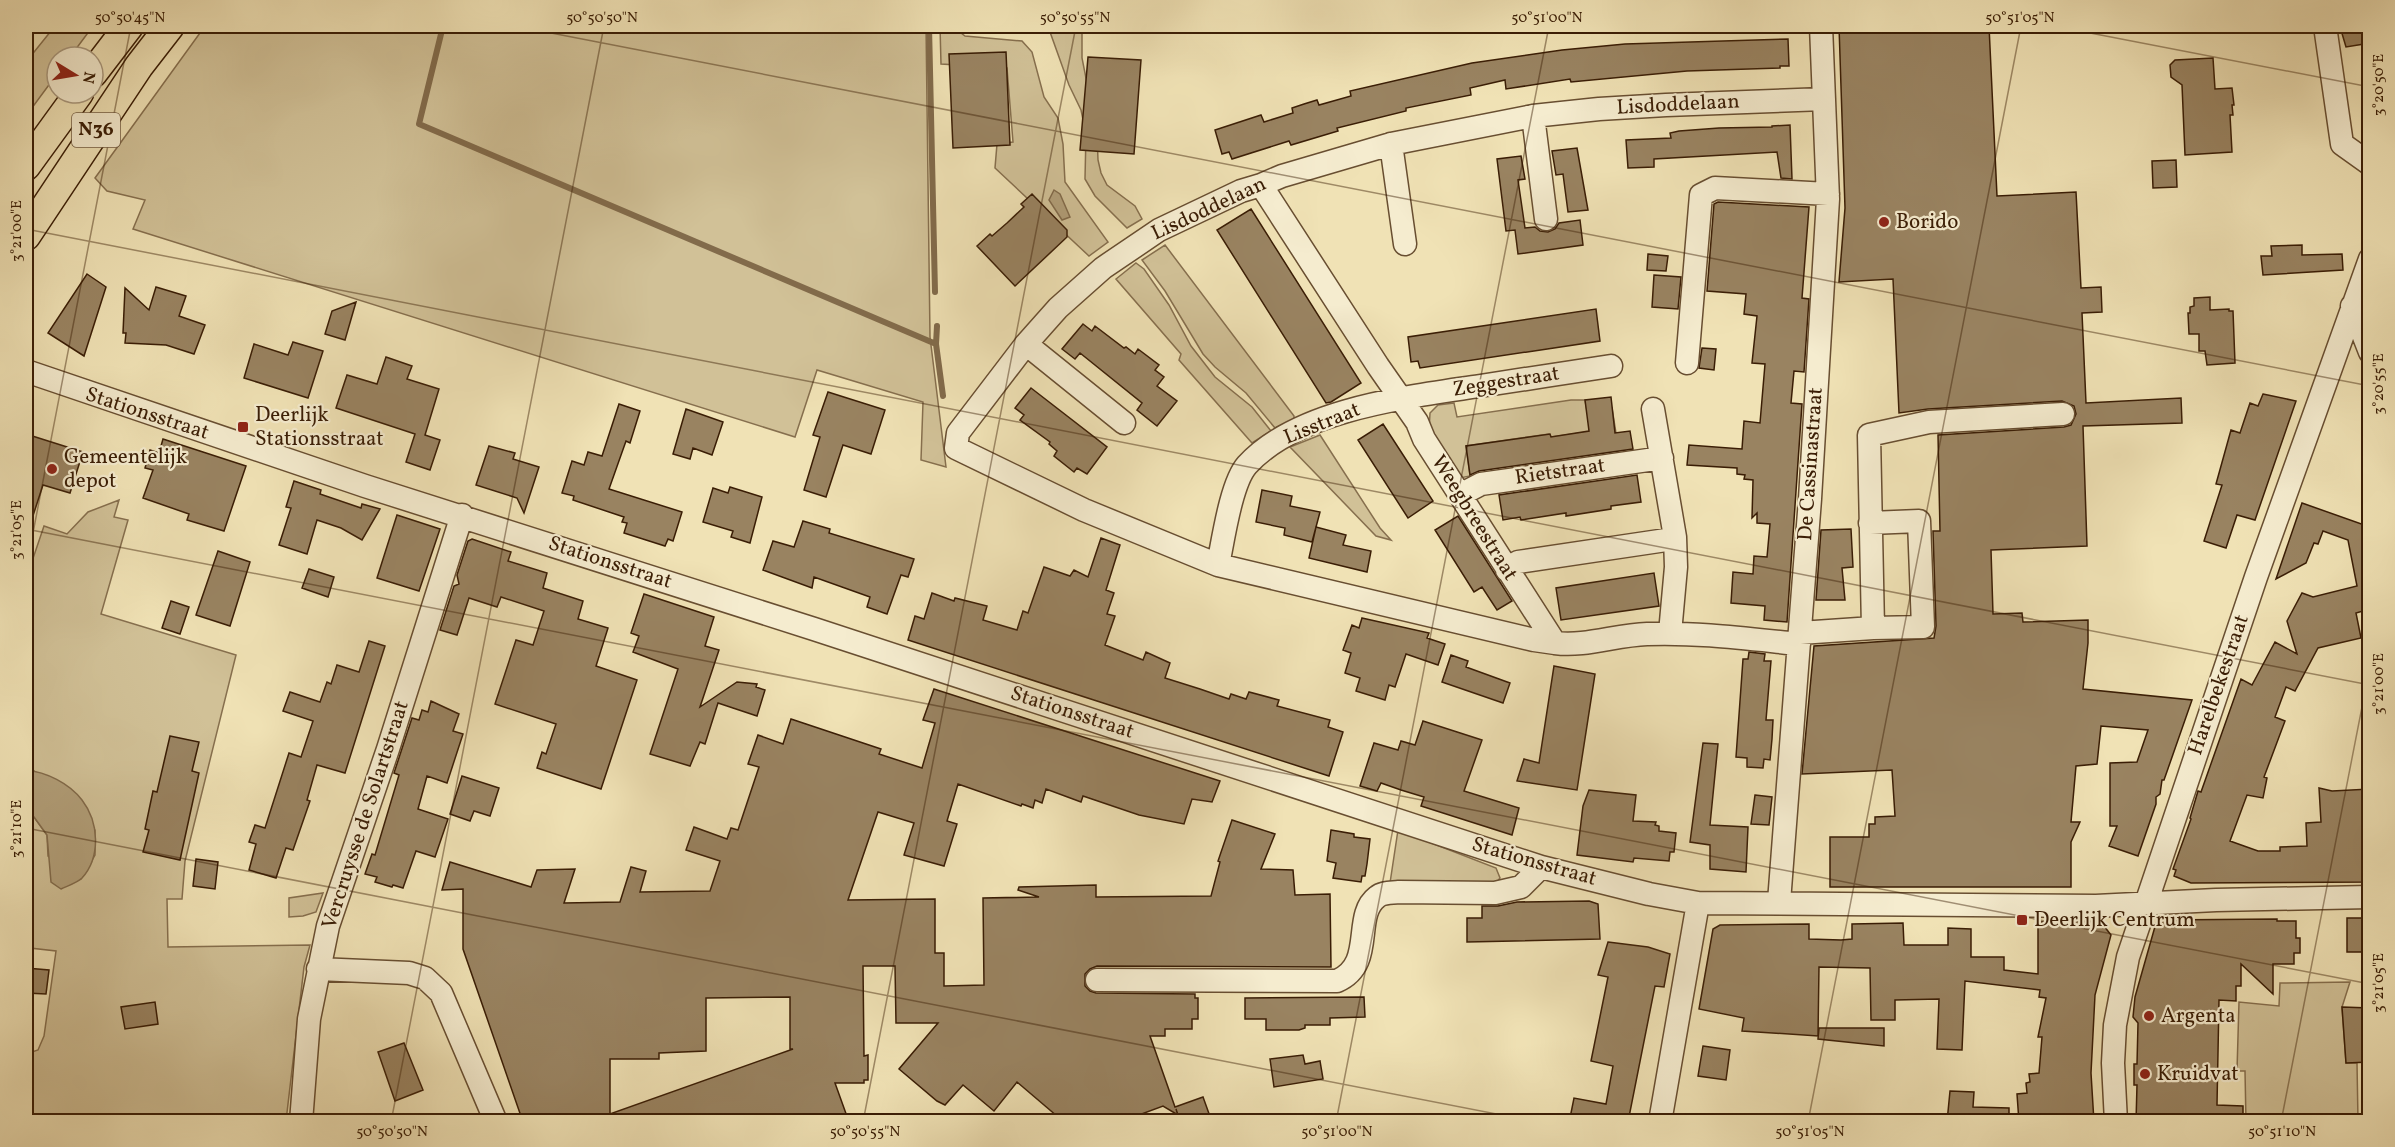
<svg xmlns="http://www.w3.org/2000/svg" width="2395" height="1147" font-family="Vollkorn,serif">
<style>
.green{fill:#d1c197;stroke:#866f4e;stroke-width:1.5}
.water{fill:#b29f79;stroke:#826b4b;stroke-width:1.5}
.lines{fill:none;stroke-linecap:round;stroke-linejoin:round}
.stream{stroke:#826b4b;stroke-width:6}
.building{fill:#998361;stroke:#3a1d05;stroke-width:1.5;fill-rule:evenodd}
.minor-casing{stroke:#684e31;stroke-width:25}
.major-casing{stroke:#3a1d05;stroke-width:31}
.minor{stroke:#f5eccf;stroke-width:22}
.major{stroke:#f0e2b5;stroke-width:28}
.ticks{fill:none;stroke:#3a1d05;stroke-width:1.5;stroke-opacity:0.45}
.poi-dot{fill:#8f2418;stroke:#f5eccf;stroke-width:2}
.labels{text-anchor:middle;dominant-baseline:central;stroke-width:4.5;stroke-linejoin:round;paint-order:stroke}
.shield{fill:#f5eccf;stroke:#725b42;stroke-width:1.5}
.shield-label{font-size:20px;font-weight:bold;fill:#3a1d05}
.street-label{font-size:21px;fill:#3a1d05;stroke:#f5eccf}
.poi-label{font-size:21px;fill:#3a1d05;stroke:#f5eccf;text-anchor:start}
.neatline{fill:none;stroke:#3a1d05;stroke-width:2}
.ticks-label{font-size:15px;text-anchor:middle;fill:#3a1d05}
</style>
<rect width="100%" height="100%" fill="#f0e2b5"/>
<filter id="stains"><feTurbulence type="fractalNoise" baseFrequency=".00333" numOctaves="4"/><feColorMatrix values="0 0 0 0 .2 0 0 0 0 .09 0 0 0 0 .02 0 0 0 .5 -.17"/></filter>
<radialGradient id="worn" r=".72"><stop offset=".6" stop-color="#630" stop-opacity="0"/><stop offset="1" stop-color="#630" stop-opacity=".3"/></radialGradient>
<!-- green -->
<path class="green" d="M55 26H93L70 57H57V74L26 116V62Z
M205 26H926L930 337 946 467 921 460 923 402 817 370 795 437 133 229 145 200 107 191 95 178Z
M940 26H952L965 36 1022 41 1032 52 1044 97 1058 118 1063 144 1065 182 1108 242 1089 256 995 168 997 144 1013 142 1007 68 941 64Z
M1045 26H1082V58L1097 134 1098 160 1101 173 1107 185 1135 206 1142 219 1127 228 1095 196 1085 179 1086 134 1081 110 1069 85 1050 32Z
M1165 245 1294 416V419L1275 428 1246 393 1215 367 1203 354 1165 291 1142 260Z
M1136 263 1144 269 1169 305 1191 346 1215 377 1252 407 1271 431 1252 443 1179 360 1181 354 1116 279Z
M1571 400H1585L1587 411 1612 408 1616 433 1587 437 1586 432 1551 437 1549 434 1466 446 1470 476 1460 478 1429 431 1430 413 1438 405 1454 403 1457 417Z
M1320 435 1380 528 1391 540 1376 536 1290 447Z
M119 500 114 517 128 520 101 614 236 655 185 861 182 899H167L168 947 310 945 304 967 286 1121H26V1054L38 1050 44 1036 56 951 30 948 31 939H26V815L34 817 47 835 48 856 81 879 95 855V830L34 771 26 770V579L44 526 67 534 88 512Z
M1398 830 1496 868 1500 878 1494 886 1390 883Z
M323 893 316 912 303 916 289 917V898Z
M2350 982 2342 1007 2346 1063H2357L2358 1121H2246L2245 1071H2237L2239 1002 2279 1006 2280 983Z"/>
<!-- water -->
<path class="water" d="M1054 190 1060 194 1070 217 1062 220 1049 200Z
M26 770C46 772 69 783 82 800 99 822 101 857 82 878 77 883 67 886 61 889L51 882 47 835 34 817 26 815Z"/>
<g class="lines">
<!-- stream -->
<path class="stream" d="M443 26 419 124 936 344
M929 26 935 292
M937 326 936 344 943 396"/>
</g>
<!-- building -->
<path class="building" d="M1839 26H1989L1997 196 2076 192 2081 288 2101 287 2102 312 2082 313 2086 403 2181 398 2182 423 2083 426 2087 546 1991 550 1993 614 2022 613 2023 622 2088 620V643L2083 689 2192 700 2164 780H2162L2160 794 2156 797V804L2138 856 2109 846 2117 826H2110V763L2137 762 2148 730 2101 726 2097 764 2076 766 2071 822H2080L2071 842V887H1830V837H1869V824H1875V817L1895 816 1892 770 1802 774 1814 646 1934 638 1936 626 1933 531H1940L1938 435 2064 427 2071 425 2076 414 2074 406 2062 401 1928 409 1899 413 1893 279 1839 282 1845 208Z
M2370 26V43L2346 47 2341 30Z
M1788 39 1789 66H1780V68L1687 71 1571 82 1570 79 1506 89 1505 80 1470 88 1471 95 1406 108V111L1337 128 1338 131 1291 145 1289 141 1232 159 1229 152 1222 154 1215 130 1261 115 1264 122 1293 113 1292 108 1304 104 1317 100 1319 105 1351 96 1350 91 1472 63 1562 50 1625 44Z
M1006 52 1010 145 953 148 949 54Z
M1088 57 1141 60 1134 154 1080 150Z
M2213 58 2215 89 2232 88 2234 105H2232L2233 115H2230L2232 152 2185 155 2182 85 2171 77 2170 65 2175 60Z
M1790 125 1792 179 1781 178 1777 152 1654 159V167L1628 168 1626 140 1671 138 1670 133 1679 131 1719 128 1772 127V126Z
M1577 148 1588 210 1568 212 1563 174 1556 175 1552 151Z
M1521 156 1525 179 1518 180 1525 228 1535 227 1540 231 1548 232 1555 229 1559 223 1580 220 1583 245 1518 254 1515 230 1506 231 1497 159Z
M2176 160 2177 187 2153 188 2152 161Z
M1032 194 1067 230V237L1015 286 977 246 990 234 992 236 1007 223 1024 207 1021 204Z
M1718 202 1809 207 1802 298 1809 299 1804 372 1794 371 1791 403 1802 404 1787 622 1764 620 1765 606 1731 603 1733 572 1753 574 1754 556 1767 557 1770 524 1757 523V513L1752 518 1753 480 1744 479 1745 475 1737 474V468L1687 465 1689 445 1742 449 1744 421 1760 423 1765 364 1752 363 1757 316 1744 314 1746 294 1707 291 1714 204Z
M1251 209 1361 383 1331 402 1326 403 1217 230Z
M2302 245V255L2342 254 2343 270 2263 275 2261 256H2272L2271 246Z
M1648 254 1668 256 1666 271 1647 270Z
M87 274 106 287 84 356 48 333Z
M1654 275 1681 277 1678 309 1652 307Z
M156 287 186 296 179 316 205 325 194 354 166 345 125 343 126 333H123L125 288 149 310Z
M2210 297V310L2229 309V311H2233L2235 363 2207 365 2205 351H2199V334H2189L2188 313H2190V307L2194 306V298Z
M356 302 345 340 325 334 332 311Z
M1596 309 1600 341 1420 368 1418 361 1411 362 1408 337Z
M1083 324 1092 331 1095 326 1124 348 1126 347 1135 354 1138 349 1159 365 1155 370 1164 377 1157 386 1177 401 1157 426 1137 410 1142 403 1080 353 1075 359 1062 349Z
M293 342 323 351 308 398 244 378 254 344 288 355Z
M1702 348 1716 349 1714 370 1699 368Z
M386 357 412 366 407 379 439 389 425 435 440 440 430 470 406 462 415 434 336 408 347 375 377 384Z
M1031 388 1107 447 1087 474 1077 468 1074 472 1054 456 1057 451 1049 444 1050 442 1020 420 1024 415 1015 408Z
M828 392 885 410 871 454 843 445 826 497 804 490 820 437 813 435Z
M2263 394 2296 401 2255 520 2237 515 2226 548 2204 541 2222 485 2216 484 2231 430 2240 433 2250 403 2258 406Z
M1611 397 1615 433 1630 431 1633 449 1479 471 1470 475 1466 446 1550 434 1551 437 1589 431 1585 400Z
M619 404 640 411 630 443 626 441 609 489 682 512 673 541 668 539 665 546 624 533 627 523 622 522 624 517 573 500 574 496 562 493 572 461 584 465 588 452 602 456Z
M686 409 723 422 712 455 693 448 690 459 673 454Z
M1383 424 1433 501 1408 518 1358 440Z
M26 434 83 452 70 493 43 485 29 528 26 527Z
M163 439 246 466 224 531 187 520 189 514 143 498 153 470 145 468 150 450 159 453Z
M489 446 515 453 513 459 539 467 524 513 517 498 476 485Z
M1637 475 1641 502 1611 506V509L1566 516V513L1521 520 1520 517 1503 520 1499 495Z
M294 481 321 490 320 494 361 508 362 504 380 509 362 540 341 528 317 520 307 554 279 545 291 508 286 507Z
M730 487 762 497 750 543 731 537 733 531 703 522 713 488 728 493Z
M1262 490 1292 496 1290 506 1320 512 1312 542 1284 535 1285 528 1256 522Z
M2302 503 2370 527V609L2356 613 2361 638 2318 648 2295 691 2286 687 2275 717 2285 721 2264 777 2267 778 2263 798 2247 795 2230 841 2258 851H2280V847L2307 846 2306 823 2321 822 2319 788 2332 791 2370 789V882L2191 883 2174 876 2176 870 2173 869 2191 819 2190 818 2198 791 2201 792 2241 679 2252 685 2275 642 2297 654 2287 621 2302 593 2313 597 2357 586 2348 540 2323 531 2318 544 2314 543 2306 563 2276 579Z
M397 515 440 529 419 591 377 578Z
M1458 516 1512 601 1497 610 1482 587 1474 592 1435 530Z
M803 521 830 529 829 533 914 559 908 577 901 575 887 614 867 607 870 597 814 577 812 588 763 570 773 541 794 547Z
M1316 527 1346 535 1343 545 1371 551 1367 572 1309 558Z
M1851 529 1853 567 1842 568 1845 600H1816L1821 530Z
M1101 538 1120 545 1106 590 1114 593 1107 614 1115 616 1105 645 1143 660 1146 652 1170 663 1165 678 1200 689 1229 699 1231 694 1246 699 1249 692 1279 700 1277 706 1330 720 1328 727 1343 732 1329 776 908 640 915 616 924 619 932 593 954 601 955 598 987 606 983 620 1017 630 1023 611 1028 613 1044 567 1070 576 1074 570 1088 577Z
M472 539 511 552 508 561 547 573 543 588 583 601 578 619 608 628 596 666 637 680 601 789 537 768 542 752 546 754 556 724 495 704 516 640 533 645 544 611 501 597 497 607 469 598 457 635 440 630 454 586 459 584 457 575 468 541Z
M218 551 250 562 230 626 196 615Z
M309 569 334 577 328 597 302 588Z
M1654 573 1659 606 1561 620 1556 588Z
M644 594 714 617 705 646 719 650 700 707 737 682 757 684 756 687 765 690 757 716 718 703 705 744 700 742 690 766 650 754 678 669 633 652 639 636 631 633Z
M171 601 189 607 180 634 162 628Z
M1362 618 1429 633 1427 638 1445 644 1438 665 1406 654 1395 687 1389 685 1385 700 1356 691 1360 678 1345 673 1351 653 1343 650 1352 625 1359 628Z
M369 641 385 646 345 773 317 765 307 800 310 801 293 850 286 848 276 878 249 870 256 844 249 842 255 825 265 828 289 753 301 757 313 721 283 711 290 692 320 702 327 682 331 684 337 665 359 672Z
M1749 652 1765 654 1764 661H1771L1766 720H1773L1772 739 1770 760 1764 759 1763 768 1747 767V758L1736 757 1743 659H1748Z
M1451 655 1468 661 1466 667 1510 683 1503 703 1442 682Z
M1554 666 1595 674 1577 790 1517 781 1524 759 1539 763Z
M934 689 1220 781 1212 802 1192 799 1184 824 1139 815 1083 796 1081 802 1046 789 1042 803 1035 800 1033 808 1022 804 1021 806 958 784 947 821 957 824 944 866 904 855 914 823 878 812 848 900 935 899V953H944V986L984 985 983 898 1039 897 1018 890 1019 887 1096 885V897L1211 896 1220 862 1218 861 1232 820 1275 834 1261 869 1293 870 1295 895 1330 894 1331 967 1097 966 1090 969 1085 974V986L1090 991 1096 993 1195 994V998H1198V1019H1192V1029H1165V1036H1150L1175 1107 1203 1097 1212 1122H1180L1176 1109 1178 1115 1163 1106 1120 1122H1064L1017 1082 994 1111 963 1085 945 1105 937 1101 899 1069 938 1023H896L895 966H863L864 1056 868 1055V1080H864V1083H835L849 1122H523L463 949V889L442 890 450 862 531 887 537 870 575 869 564 903 620 902 631 867 646 871 640 892 710 891 720 861 686 850 694 827 727 839 731 828 738 830 759 767 748 764 758 735 783 744 791 719 881 749 879 754 922 768 935 723 923 720ZM790 997V1049H793L610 1114V1059H659V1053L706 1051V998Z
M431 701 459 714 453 731 463 734 447 783 427 776 418 809 448 819 435 857 416 851 403 888 393 885 392 887 375 882 377 877 365 874 372 854 375 855 399 775 394 773 412 718 419 720 422 710 428 712Z
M1423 721 1482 740 1464 791 1519 808 1512 835 1421 806 1424 797 1401 790 1381 783 1377 791 1360 786 1374 743 1398 750 1401 741 1415 745Z
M170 736 199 742 192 771 199 773 180 860 143 852 149 830 145 829 153 791 157 792Z
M1703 743 1718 744 1710 825 1748 827 1746 872 1710 869V845L1690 842Z
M462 776 499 788 490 816 474 811 470 821 450 814Z
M1589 790 1636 795 1633 821 1656 822 1655 825 1659 826V831L1676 833 1674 852H1670L1669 861 1634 858 1633 862 1577 855 1583 806Z
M1755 795 1772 797 1769 825 1751 824Z
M1331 830 1354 834V837L1370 839 1367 864 1365 876H1362L1361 882 1333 878 1336 863 1327 861Z
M196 859 218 862 215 889 193 886Z
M1589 901 1598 904 1600 939 1467 942V918H1482V906H1498L1517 902Z
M2347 918H2370V952H2347Z
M2277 919V921H2296V938H2300V953H2294V964H2273V994L2241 964V986H2236V1001L2219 1000 2217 1105 2243 1106V1122H2136L2137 1085H2134V1064H2137L2138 1023 2133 1017 2135 997 2156 923 2161 920Z
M2100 921 2111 935 2095 995 2091 1073 2094 1122H2019L2017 1094 2027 1093 2026 1083 2030 1082 2029 1074 2039 1073 2042 1037H2038L2046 998 2039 997 2040 990 1965 981 1962 1050 1937 1049 1939 999 1895 1000V1020H1871L1870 968 1819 967 1818 1036 1742 1031 1744 1018 1699 1009 1713 929 1720 925 1809 924V939L1841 940 1852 939V924L1903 923 1904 945H1948V928L1971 929V957H2004V970L2038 974V922Z
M1608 942 1648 947 1670 954 1664 987 1655 986 1628 1122H1590L1570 1118 1574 1098 1606 1104 1613 1066 1591 1061 1608 977 1598 975Z
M26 968 49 970 46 994 26 993Z
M1364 997 1365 1017 1330 1018V1025H1305V1028L1299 1030H1266V1019H1245V998Z
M155 1002 158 1024 125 1029 121 1007Z
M2342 1007 2370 1008V1062L2346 1063Z
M1819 1028H1884V1046L1818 1039Z
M404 1043 423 1090 395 1101 378 1052Z
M1703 1046 1730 1050 1726 1080 1698 1076Z
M1303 1055 1305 1064 1320 1061 1323 1079 1274 1087 1270 1059Z
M1950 1091 1974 1092 1973 1107 2009 1108V1122H1947Z"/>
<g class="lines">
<defs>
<path id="minor" d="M2325 26 2342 144 2370 164
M1533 116 1546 219
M1391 144 1405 244
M1261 185 1378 366 1417 422 1424 439 1555 643C1585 647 1616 635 1647 634 1697 632 1749 639 1799 644
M2352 306 2370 352
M1026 344 1124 423
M1687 363 1701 195 1715 188 1828 194
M26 371 365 486 814 629 1541 867 1649 894 1698 903 2096 906 2216 900 2370 897
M1653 409 1675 537 1676 567 1670 633
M1460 495 1481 484 1662 458
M1870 523 1919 521 1923 627 1873 628 1869 435 1929 422 2063 414
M1218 565C1223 541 1231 483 1247 465 1298 409 1408 397 1480 386 1524 379 1567 373 1611 366
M1507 570 1518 562 1666 540
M1800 633 1873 628
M1555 643 1534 640 1218 565 1084 510 956 448 958 433 1026 344 1058 308 1103 268 1159 230 1241 191 1261 185 1282 176 1391 144 1533 116 1599 109 1666 105 1824 99
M1779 902 1810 499 1828 199 1821 26
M318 969 409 973 425 978 441 993 496 1122
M1097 980 1337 981C1376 964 1352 916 1377 897 1383 892 1391 893 1399 892L1495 893 1521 887 1541 867
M301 1122 309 1019 328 926 388 749 462 515
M1660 1122 1698 903
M2116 1122 2113 1063 2115 1025 2128 957 2256 577 2370 259"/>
<path id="major" d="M93 73 129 26
M26 166 79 93
M26 236 139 66 170 26"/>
</defs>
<!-- minor casing -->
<use href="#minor" class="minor-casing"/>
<!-- major casing -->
<use href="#major" class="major-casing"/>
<!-- minor -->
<use href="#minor" class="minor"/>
<!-- major -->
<use href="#major" class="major"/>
</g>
<!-- ticks -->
<path class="ticks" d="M515 26 2370 386M2054 26 2370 87M26 229 2370 685M26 529 2370 984M26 569 131 26M26 828 1537 1122M391 1122 604 26M863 1122 1076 26M1336 1122 1549 26M1808 1122 2021 26M2281 1122 2370 666"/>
<!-- markers -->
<g class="poi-dot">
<circle cx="1884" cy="222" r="6"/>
<rect x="237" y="421" width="12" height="12" rx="3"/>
<circle cx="52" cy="469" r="6"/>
<rect x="2016" y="914" width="12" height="12" rx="3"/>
<circle cx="2149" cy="1016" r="6"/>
<circle cx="2145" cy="1074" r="6"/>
</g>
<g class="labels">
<!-- shield labels -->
<rect class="shield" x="72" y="113" width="48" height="34" rx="4.5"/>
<g class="shield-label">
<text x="96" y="130">N36</text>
</g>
<!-- street labels -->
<g class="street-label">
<text transform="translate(1678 105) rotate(-3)">Lisdoddelaan</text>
<text transform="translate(1209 209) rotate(-25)">Lisdoddelaan</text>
<text transform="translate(1506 382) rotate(-9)">Zeggestraat</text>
<text transform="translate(147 414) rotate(18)">Stationsstraat</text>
<text transform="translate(1322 424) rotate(-22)">Lisstraat</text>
<text transform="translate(1811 464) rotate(-86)">De Cassinastraat</text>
<text transform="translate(1560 472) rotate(-8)">Rietstraat</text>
<text transform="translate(1474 518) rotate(58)">Weegbreestraat</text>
<text transform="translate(610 563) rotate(18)">Stationsstraat</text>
<text transform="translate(2219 685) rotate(-71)">Harelbekestraat</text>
<text transform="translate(1072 713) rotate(18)">Stationsstraat</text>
<text transform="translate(366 815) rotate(-72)">Vercruysse de Solartstraat</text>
<text transform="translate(1534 862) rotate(16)">Stationsstraat</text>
</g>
<!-- poi labels -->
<g class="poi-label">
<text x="1896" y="222">Borido</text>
<text x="255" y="415">Deerlijk<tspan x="255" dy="24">Stationsstraat</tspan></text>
<text x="64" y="457">Gemeentelijk<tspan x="64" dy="24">depot</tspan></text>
<text x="2034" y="920">Deerlijk Centrum</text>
<text x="2161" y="1016">Argenta</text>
<text x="2157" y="1074">Kruidvat</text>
</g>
</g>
<!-- margin -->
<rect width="2395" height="1147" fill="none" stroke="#f0e2b5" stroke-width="66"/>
<!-- north arrow -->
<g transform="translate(75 75) rotate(101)"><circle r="28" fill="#f5eccf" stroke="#aa997e" stroke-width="1.5"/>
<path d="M0-4.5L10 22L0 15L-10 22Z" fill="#8f2418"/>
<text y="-9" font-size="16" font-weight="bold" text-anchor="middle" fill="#3a1d05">N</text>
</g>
<rect x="33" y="33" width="2329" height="1081" class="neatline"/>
<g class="ticks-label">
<text x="130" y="22">50°50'45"N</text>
<text x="602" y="22">50°50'50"N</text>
<text x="1075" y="22">50°50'55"N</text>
<text x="1547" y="22">50°51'00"N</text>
<text x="2020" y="22">50°51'05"N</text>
<text transform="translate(2378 85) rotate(-90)" y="5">3°20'50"E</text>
<text transform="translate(16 231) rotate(-90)" y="5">3°21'00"E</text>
<text transform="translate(2378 384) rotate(-90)" y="5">3°20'55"E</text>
<text transform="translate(16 530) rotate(-90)" y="5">3°21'05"E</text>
<text transform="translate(2378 684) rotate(-90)" y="5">3°21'00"E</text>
<text transform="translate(16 829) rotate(-90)" y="5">3°21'10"E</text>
<text transform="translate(2378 983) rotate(-90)" y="5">3°21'05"E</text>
<text x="392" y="1136">50°50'50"N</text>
<text x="865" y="1136">50°50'55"N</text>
<text x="1337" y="1136">50°51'00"N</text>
<text x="1810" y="1136">50°51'05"N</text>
<text x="2282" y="1136">50°51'10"N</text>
</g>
<rect width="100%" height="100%" filter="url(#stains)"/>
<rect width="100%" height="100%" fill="url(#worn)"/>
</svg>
